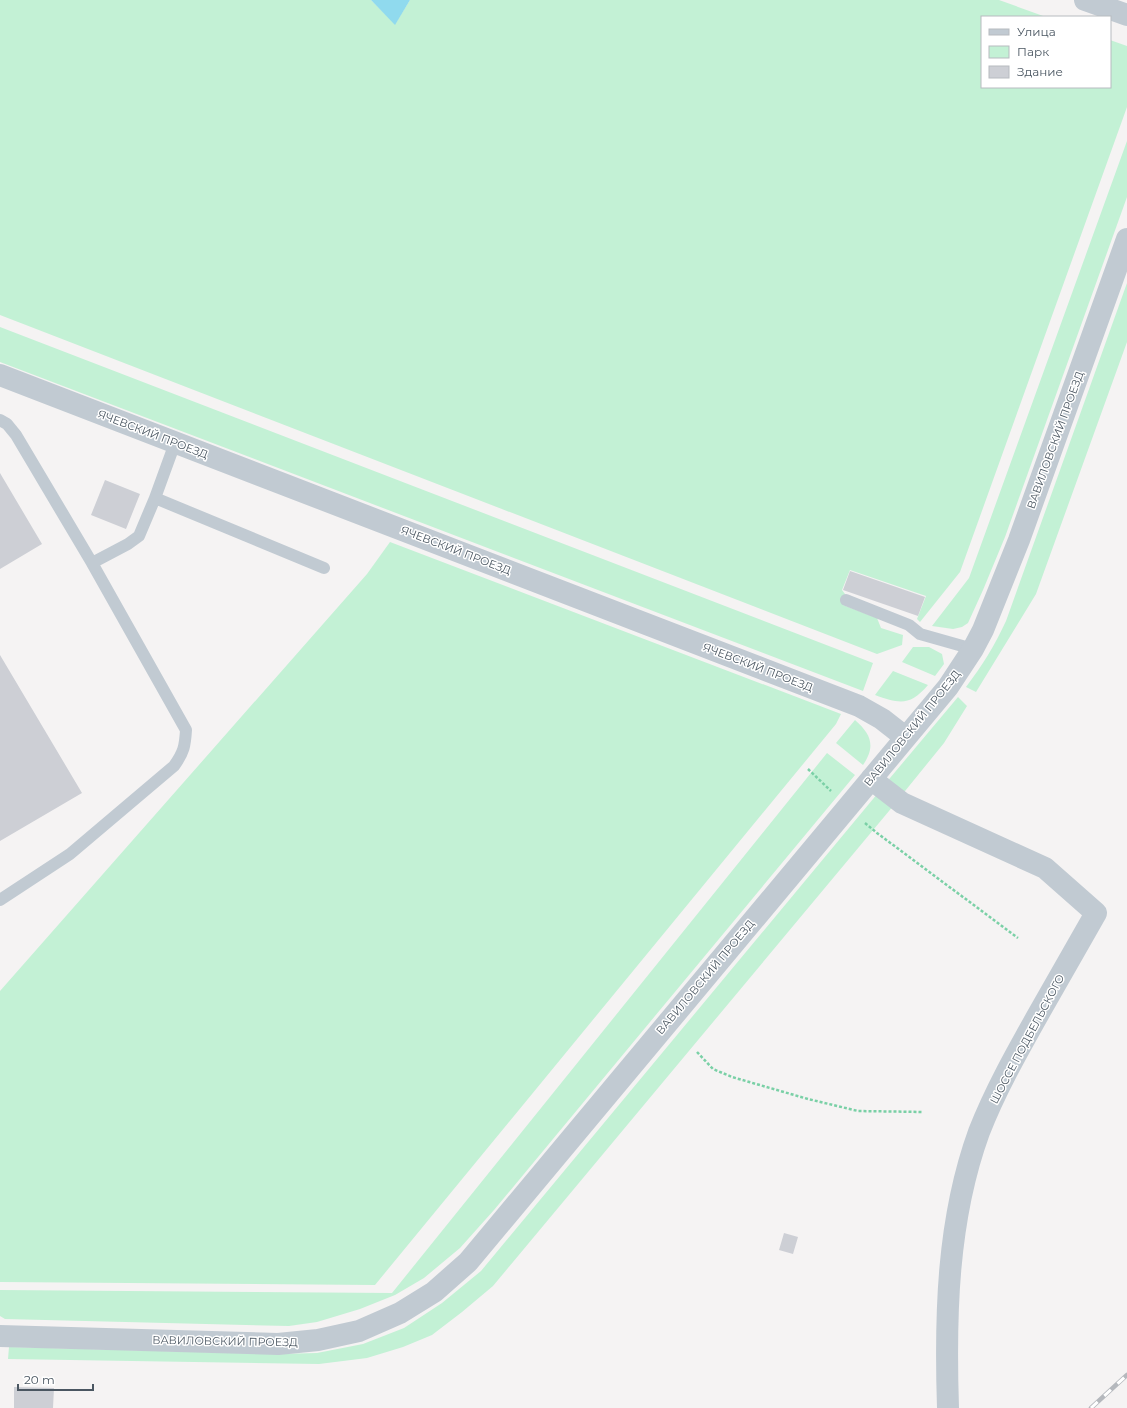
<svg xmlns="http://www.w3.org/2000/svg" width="1127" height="1408" font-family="Montserrat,sans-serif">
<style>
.green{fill:#c3f1d5}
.water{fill:#90daee}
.building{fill:#cdcfd5}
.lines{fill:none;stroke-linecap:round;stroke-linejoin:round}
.path{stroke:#7ad0a6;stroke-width:2.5;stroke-dasharray:3 2;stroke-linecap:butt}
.service{stroke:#c1cad2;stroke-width:12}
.minor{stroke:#c1cad2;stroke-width:22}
.rail-casing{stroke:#b5b8bd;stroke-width:4.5}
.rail{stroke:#fff;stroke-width:3;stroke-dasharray:9;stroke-linecap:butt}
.labels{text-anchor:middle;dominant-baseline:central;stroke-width:3;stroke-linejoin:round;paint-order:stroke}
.street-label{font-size:11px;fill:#4a5661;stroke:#fff}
</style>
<rect width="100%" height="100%" fill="#f5f3f3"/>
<!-- green -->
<path class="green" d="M0 0H371L395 24 410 0H999L1046 17H982V87H1110V40L1127 46V107L960 572 920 622 917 619 926 596 850 570 842 590 845 594 843 605 877 618 881 628 903 635 902 645 877 654 0 315Z
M1127 141V197L1005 537 983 590 968 623 962 627 953 629 932 626 969 578Z
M1127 283V342L1036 594 976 692 966 687C982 666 995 645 1006 621Z
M0 327 873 663 863 691 0 362Z
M390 542 841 714 836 724 375 1285 0 1282V991L367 574Z
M913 647H929L942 654 944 664 935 676 902 662Z
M893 671 928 685C910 706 900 704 875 695Z
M958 697 967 706 944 743 901 796 885 784Z
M855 720C871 734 876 746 863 765L836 743Z
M827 753 855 775 494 1210 460 1248 424 1278 395 1295 360 1309 317 1322 289 1326 5 1319 0 1316V1290L392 1293Z
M878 793 894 805 493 1286 462 1312 432 1335 403 1347 367 1358 319 1364 8 1359 9 1347 278 1354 317 1353 363 1344 404 1328 442 1303 481 1271Z"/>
<!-- water -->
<path class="water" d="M371 0H410L395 25Z"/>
<!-- building -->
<path class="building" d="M0 473 42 544 0 569Z
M105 480 140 494 126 529 91 515Z
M850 571 925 597 918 616 843 590Z
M0 655 82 793 0 841Z
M784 1233 798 1237 793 1254 779 1250Z
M14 1387 54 1388 53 1408H14Z"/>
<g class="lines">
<!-- path -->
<path class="path" d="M808 769 831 791
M865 823 877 833 1018 938
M697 1052 713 1069 732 1077 808 1099 858 1111 923 1112"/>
<!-- service -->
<path class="service" d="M0 420 7 424 16 435 92 563 186 730C185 746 184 752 174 766L70 854 0 900
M175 443 155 498 324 568
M92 563 128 544 139 536 155 498
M846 600 909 625 920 634 973 649"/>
<!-- minor -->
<path class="minor" d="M1085 0 1127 15
M0 375 859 706 882 719 905 737
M871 779 902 803 1045 868 1096 913C1077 946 1058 980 1039 1013 1017 1052 995 1091 979 1132 947 1220 945 1316 948 1408
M0 1336 278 1344 318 1340 359 1331 400 1313 434 1292 468 1262 948 687 973 649 983 630 1019 540 1127 239"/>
<defs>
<path id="rail" d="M1091 1408 1127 1375"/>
</defs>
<!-- rail casing -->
<use href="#rail" class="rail-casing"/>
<!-- rail -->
<use href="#rail" class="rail"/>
</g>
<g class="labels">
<!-- street labels -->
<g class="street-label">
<text transform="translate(153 434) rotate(21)">ЯЧЕВСКИЙ ПРОЕЗД</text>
<text transform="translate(1055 440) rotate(-70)">ВАВИЛОВСКИЙ ПРОЕЗД</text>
<text transform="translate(456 550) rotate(21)">ЯЧЕВСКИЙ ПРОЕЗД</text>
<text transform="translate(758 667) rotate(21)">ЯЧЕВСКИЙ ПРОЕЗД</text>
<text transform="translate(912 728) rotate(-51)">ВАВИЛОВСКИЙ ПРОЕЗД</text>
<text transform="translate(705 977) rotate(-50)">ВАВИЛОВСКИЙ ПРОЕЗД</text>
<text transform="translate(1027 1039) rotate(-62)">ШОССЕ ПОДБЕЛЬСКОГО</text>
<text transform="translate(225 1341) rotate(1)">ВАВИЛОВСКИЙ ПРОЕЗД</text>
</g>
</g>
<!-- legend -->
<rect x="981" y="16" width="130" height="72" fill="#ffffff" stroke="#b7bbc0"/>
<rect x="989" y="29" width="20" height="6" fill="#c1cad2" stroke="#b7bbc0"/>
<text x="1017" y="36" font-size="12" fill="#4a5661">Улица</text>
<rect x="989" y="46" width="20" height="12" fill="#c3f1d5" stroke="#b7bbc0"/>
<text x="1017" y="56" font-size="12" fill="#4a5661">Парк</text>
<rect x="989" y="66" width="20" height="12" fill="#cdcfd5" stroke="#b7bbc0"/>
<text x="1017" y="76" font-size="12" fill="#4a5661">Здание</text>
<!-- scale -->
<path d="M18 1384v6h75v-6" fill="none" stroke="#4a5661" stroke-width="2"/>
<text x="24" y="1384" font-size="12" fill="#4a5661" stroke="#ffffff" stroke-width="3" paint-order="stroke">20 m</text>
</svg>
